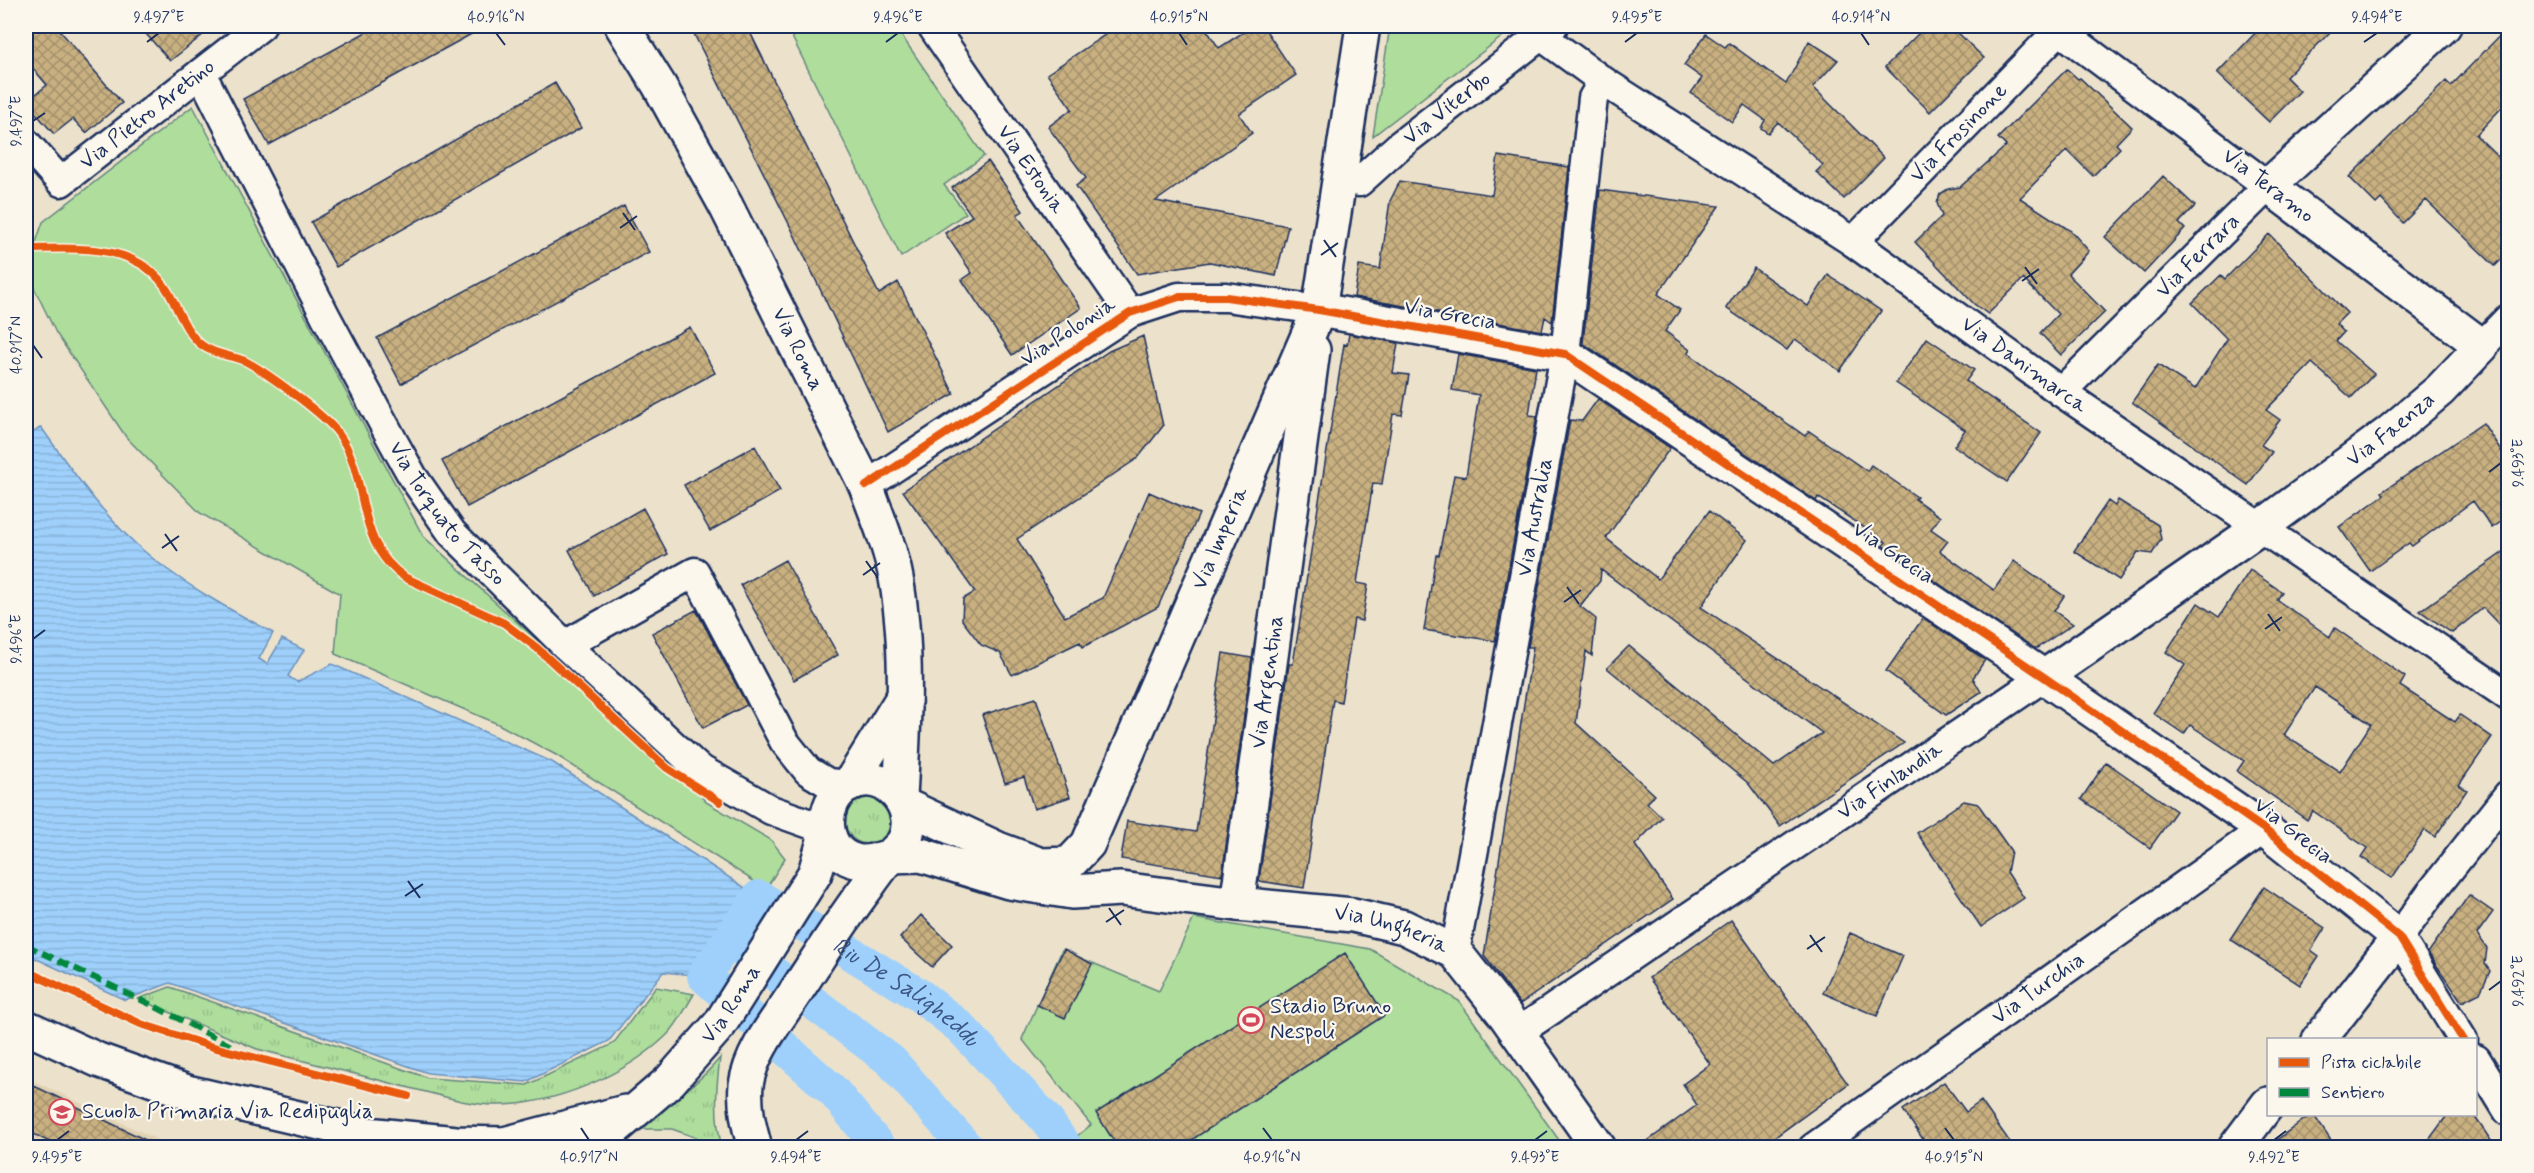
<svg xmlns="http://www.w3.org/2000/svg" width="2534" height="1173" font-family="Mynerve,sans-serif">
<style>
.built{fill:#e2d3b5}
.grass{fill:url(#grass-tufts);stroke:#64867d;stroke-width:1.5}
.green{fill:#aedd9c;stroke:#64867d;stroke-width:1.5}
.water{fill:url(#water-rules);stroke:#6a90bc;stroke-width:1.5}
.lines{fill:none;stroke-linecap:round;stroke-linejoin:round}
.canal{stroke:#9ed0fb;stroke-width:34}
.building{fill:url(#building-cross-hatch);stroke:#1b2f5e;stroke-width:1.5;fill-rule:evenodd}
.minor-casing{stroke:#1b2f5e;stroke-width:33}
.tertiary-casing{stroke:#1b2f5e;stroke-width:38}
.secondary-casing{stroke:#1b2f5e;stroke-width:38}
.minor{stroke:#fbf7ec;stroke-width:28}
.tertiary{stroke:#fbf7ec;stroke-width:33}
.secondary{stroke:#fbf7ec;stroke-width:33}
.quiet{stroke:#00873e;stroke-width:6;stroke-dasharray:12 6;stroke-linecap:butt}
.cycleway-casing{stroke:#fbf7ec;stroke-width:11}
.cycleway{stroke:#e8590c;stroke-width:8}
.ticks{fill:none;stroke:#1b2f5e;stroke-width:2}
.labels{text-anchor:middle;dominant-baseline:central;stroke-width:4.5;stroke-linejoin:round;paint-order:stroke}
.street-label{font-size:22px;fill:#1b2f5e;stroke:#fbf7ec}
.poi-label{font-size:22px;fill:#1b2f5e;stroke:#fbf7ec;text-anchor:start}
.water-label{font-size:24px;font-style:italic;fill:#3c5785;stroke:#fbf7ec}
.neatline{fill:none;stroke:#1b2f5e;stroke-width:2}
.ticks-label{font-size:15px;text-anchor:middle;fill:#1b2f5e}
</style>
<defs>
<pattern id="grass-tufts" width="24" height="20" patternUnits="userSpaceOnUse" patternTransform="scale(1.5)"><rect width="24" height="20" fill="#aedd9c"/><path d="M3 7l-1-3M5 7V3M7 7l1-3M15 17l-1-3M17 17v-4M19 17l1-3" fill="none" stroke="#95be89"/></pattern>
<pattern id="water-rules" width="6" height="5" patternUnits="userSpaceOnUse" patternTransform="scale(1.5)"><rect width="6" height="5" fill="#9ed0fb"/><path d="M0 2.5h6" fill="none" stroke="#88b3da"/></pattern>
<pattern id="building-cross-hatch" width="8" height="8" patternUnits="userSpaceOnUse" patternTransform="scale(1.5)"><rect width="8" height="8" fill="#c9b080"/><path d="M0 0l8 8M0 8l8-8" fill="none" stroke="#a2906c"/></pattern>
</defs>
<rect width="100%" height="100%" fill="#ece2cc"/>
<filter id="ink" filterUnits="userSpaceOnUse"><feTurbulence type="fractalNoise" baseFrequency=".0167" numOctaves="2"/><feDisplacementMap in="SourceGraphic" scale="12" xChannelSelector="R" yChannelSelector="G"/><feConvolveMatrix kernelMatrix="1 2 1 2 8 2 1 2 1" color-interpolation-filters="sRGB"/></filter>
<g filter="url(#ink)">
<!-- built -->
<path class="built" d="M26 1077 173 1147H26Z"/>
<!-- grass -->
<path class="grass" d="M845 821a23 23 0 1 1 46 0a23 23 0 1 1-46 0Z
M170 987 428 1078 527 1085 613 1044 656 987 694 994C686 1007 678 1025 666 1036 624 1076 552 1106 494 1105 483 1105 472 1103 461 1101L257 1049 138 999Z
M720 1058C716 1088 714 1118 722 1147L672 1129H629C662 1108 695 1088 720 1058Z"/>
<!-- green -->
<path class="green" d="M807 26H895L984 156 944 185 966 213 901 257 792 37Z
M1390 26H1516L1373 136Z
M193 106 423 536 679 770 706 802 771 840 785 858 766 889 556 755 498 724 335 654 340 594 200 513 126 437 56 333 26 271 43 222Z
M1194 918 1370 949 1459 1001 1564 1147H1085L1077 1136 1091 1125 1022 1039 1062 950 1159 991Z"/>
<!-- water -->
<path class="water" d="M41 427C73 472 107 522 151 557 188 587 231 610 273 633L259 659 267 664 282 639 304 650 288 676 297 682 332 664 552 762 759 897 704 976 663 972 609 1041 526 1082 428 1073 170 983 125 1000 26 954V438Z"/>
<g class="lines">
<!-- canal -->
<g class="canal">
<path d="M736 945 891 1061 967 1148"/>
<path id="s1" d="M880 1148 833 1091 704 976 759 897 919 995 960 1027 1045 1118 1066 1148"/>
</g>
</g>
<!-- building -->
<path class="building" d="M26 26H56L122 103 86 133 73 119 54 134 26 102 47 85 26 60Z
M139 26H214L170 61Z
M377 26H486L269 145 243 99Z
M690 26H747L879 294 898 282 954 394 888 432 792 230Z
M1118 26H1204L1219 48 1253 26H1263L1296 75 1239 114 1252 133 1156 201 1288 226 1276 276 1210 262 1137 274 1076 186 1086 178 1048 127 1072 109 1047 74Z
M1926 26H1951L1984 58 1930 112 1885 67Z
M2262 26H2336L2286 77 2300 91 2269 122 2217 73Z
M2508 27V101L2476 135 2508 166V253L2495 266 2426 200 2403 223 2381 199 2376 204 2349 177 2446 81 2451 86Z
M1706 34 1725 47 1729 43 1786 84 1809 41 1838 60 1813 87 1884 158 1844 199 1816 172 1823 165 1778 122 1768 133 1761 128 1765 120 1744 105 1732 122 1691 93 1702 78 1684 65Z
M2067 69 2078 79 2080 78 2132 127 2116 144 2120 148 2093 176 2067 150 2020 198 2071 231 2089 251 2068 274 2105 312 2061 355 2040 333 2058 314 2023 279 1988 314 1974 304 1915 242 1942 216 1937 203 1940 194 1948 189 1960 187 2006 146 1998 138Z
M555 83 581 128 336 267 311 222Z
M1498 156 1569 167 1552 322 1545 317 1542 331 1354 297 1359 266 1380 269 1390 201 1400 181 1492 195Z
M988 161 1023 211 1017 215 1081 308 1012 355 962 280 972 273 945 233 972 216 952 188Z
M2163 176 2195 206 2179 223 2185 229 2144 273 2105 237Z
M1600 190 1719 206 1658 294 1680 310 1665 331 1690 350 1688 353 1805 436 1809 431 1867 471 1871 465 1917 497 1915 499 1940 517 1931 529 1948 541 1940 551 1994 590 2014 561 2064 596 2054 611 2073 624 2037 648H2034L1883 546 1886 542 1818 497 1816 501 1583 343Z
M624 206 649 252 401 384 377 338Z
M2269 234 2347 313 2336 324 2344 332 2336 341 2374 374 2351 398 2312 363 2266 410 2280 420 2261 445 2272 452 2248 485 2132 402 2158 365 2195 389 2227 339 2192 303 2221 275 2225 279Z
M1754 268 1808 306 1828 275 1881 311 1840 371 1795 339 1787 350 1726 308Z
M690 327 715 373 467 507 442 461Z
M1349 334 1398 343 1393 373 1409 375 1402 415 1393 414 1382 484 1373 483 1357 583 1368 585 1362 621 1354 619 1341 702 1333 700 1304 888 1259 881 1289 664H1293L1344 344 1347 345Z
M1143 336 1163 426 1138 458 1017 539 1065 617 1103 598 1149 492 1199 514 1158 607 1083 647 1080 642 1012 675 1000 653 981 645 962 620 963 599 975 592 903 491 1109 351Z
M1927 338 1974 370 1966 381 2041 433 2007 482 1954 446 1965 430 1896 383Z
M1458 354 1536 368 1529 415 1537 416 1495 641 1424 630 1436 555H1439L1454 475 1466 477 1479 395 1452 390Z
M1598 399 1670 448 1606 538 1658 579 1709 511 1747 540 1701 607 1904 743 1780 826 1748 783 1607 668 1629 646 1774 766 1822 733 1601 570 1600 581 1580 606 1596 619 1592 656 1586 651 1576 723 1655 795 1647 803 1662 817 1635 845 1673 899 1520 1004 1484 956 1533 647H1528L1570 420 1582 421Z
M2483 423 2508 461V517L2492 528 2473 501 2412 546 2409 543 2370 571 2339 527 2384 495 2382 492Z
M755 446 780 491 710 531 684 485Z
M2118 500 2158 525 2161 539 2152 554 2138 552 2119 580 2074 551 2108 501 2115 506Z
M643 508 668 554 594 596 569 550Z
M2508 549V634L2483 608 2452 633 2420 611Z
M785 560 838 655 794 680 740 585Z
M2250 570 2282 592 2277 600 2330 637 2335 628 2405 677 2400 686 2455 722 2460 715 2492 737 2459 785 2467 790 2435 837 2425 830 2392 878 2361 857 2367 848 2313 811 2307 820 2237 771 2244 761 2190 725 2184 734 2153 713 2185 665 2166 652 2198 603 2219 617ZM2315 687 2371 724 2340 772 2284 735Z
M696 610 747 705 703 728 652 633Z
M1923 618 1985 660 1973 678 1981 692 1946 715 1886 671Z
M1223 653 1252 658 1222 875 1121 859 1127 821 1196 832Z
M1036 698 1070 797 1034 809 1024 777 1005 783 982 715Z
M2106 762 2176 811 2150 848 2081 799Z
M1964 801 1978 804 2011 851 2007 872 2024 898 1981 927 1917 833Z
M2264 887 2325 928 2311 950 2319 956 2300 985 2230 939Z
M2469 895 2493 912 2477 934 2487 948 2485 964 2490 971 2480 993 2462 1002 2428 953Z
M921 915 952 945 932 967 900 938Z
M1731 920 1848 1084 1760 1148H1638L1697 1105 1683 1084 1710 1064 1649 978Z
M1850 933 1903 956 1877 1016 1823 993Z
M1064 949 1092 964 1065 1018 1037 1005Z
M1345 953 1385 1015 1179 1148H1118L1096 1113Z
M26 1082 162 1148H61L26 1130Z
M1944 1082 1966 1112 1981 1101 2014 1148H1929L1903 1110Z
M2313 1114 2336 1148H2265L2312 1114Z
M2448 1114H2473L2496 1148H2423Z"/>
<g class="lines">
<defs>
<g id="minor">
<path id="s2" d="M932 26 1130 313"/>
<path d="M2054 26 2268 186 2061 392"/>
<path id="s3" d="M1540 35 1603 81 1853 242 2061 392 2508 696"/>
<path id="s4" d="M201 73 326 317 394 443 413 477 452 533 565 645 698 768 771 810 827 830"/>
<path id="s5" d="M26 143 61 182 261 26"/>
<path id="s6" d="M1340 179 1359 182 1400 145 1553 26"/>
<path id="s7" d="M1853 242 2063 26"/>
<path d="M2482 346 2508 319"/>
<path d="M866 486 1130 313 1179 297H1226L1319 310"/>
<path d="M565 645 695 572 784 741 808 771 828 783 849 785"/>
<path id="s8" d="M1455 952 1565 354 1593 98 1603 81"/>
<path id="s9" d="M1517 1033 2044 677"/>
<path d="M2463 1040 2399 937 2430 894 2508 795"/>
<path d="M2476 1059 2508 1111"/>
<path id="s10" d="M1813 1148 2264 829"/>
</g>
<g id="tertiary">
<path d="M1319 310 1565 354 2044 677 2264 829 2399 937 2319 1040"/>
<path id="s11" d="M2044 677 2261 527 2390 432 2440 390 2482 346 2268 186 2444 26"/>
<path id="s12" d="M906 806 998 849 1041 865 1069 864 1088 844 1319 310 1363 26"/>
<path id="s13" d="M890 856 921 855 1009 882 1072 892 1121 889 1237 904 1353 915 1404 927 1455 952 1505 1015 1599 1148"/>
<path id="s14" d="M1237 904 1313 350"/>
<path d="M26 1027 98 1060 187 1092 367 1134 456 1143 504 1144 518 1148"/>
<path d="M2235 1148 2268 1104"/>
</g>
<g id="secondary">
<path id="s15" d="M622 26 659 85 726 206 866 486C877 516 890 546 896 578 909 650 904 724 900 797"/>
<path d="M849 785 904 696"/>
<path d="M504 1144 625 1112"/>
<path id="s16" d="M592 1148 670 1081 720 1024 815 873 827 830"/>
<path d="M755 1148C749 1127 744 1107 746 1085 751 1051 777 1021 795 993 819 957 841 921 867 887 874 877 881 867 889 858 893 852 901 847 904 841 921 807 883 765 848 785 817 803 821 856 860 862 871 863 880 859 890 856"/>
</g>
</defs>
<!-- minor casing -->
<use href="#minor" class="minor-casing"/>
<!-- tertiary casing -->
<use href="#tertiary" class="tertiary-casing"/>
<!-- secondary casing -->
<use href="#secondary" class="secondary-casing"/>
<!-- minor -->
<use href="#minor" class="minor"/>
<!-- tertiary -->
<use href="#tertiary" class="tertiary"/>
<!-- secondary -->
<use href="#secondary" class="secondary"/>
<!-- quiet -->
<path class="quiet" d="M26 945 154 1006 231 1046"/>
<defs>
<path id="cycleway" d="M26 249C76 249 140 241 169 293 178 310 187 335 203 346 215 355 231 355 245 361 266 372 325 415 338 433 371 477 352 543 406 578L504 623 537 648 667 768 720 802
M866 486 1130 313 1179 297H1226L1319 310 1565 354 2044 677 2264 829 2399 937 2463 1040
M26 971 141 1024 213 1047 408 1096"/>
</defs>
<!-- cycleway casing -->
<use href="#cycleway" class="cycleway-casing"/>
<!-- cycleway -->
<use href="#cycleway" class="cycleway"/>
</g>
</g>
<!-- ticks -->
<path class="ticks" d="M496 33 505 45M1179 33 1187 45M1861 33 1869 45M147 42 159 33M886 42 898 33M1625 42 1637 33M2364 42 2377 33M33 121 45 113M623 213 635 230M620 228 637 216M1324 240 1336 257M1321 255 1338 243M2025 267 2037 284M2022 281 2039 269M33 345 42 358M2489 472 2501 463M165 534 177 551M162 548 179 536M866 561 878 578M863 575 880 563M1567 587 1579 604M1564 602 1581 590M2268 614 2280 631M2265 629 2282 617M33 639 45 630M408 881 420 898M405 896 423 884M1109 908 1121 925M1106 922 1124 910M1810 935 1822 952M1807 949 1825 937M2489 990 2501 981M581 1128 589 1140M1263 1128 1272 1140M1945 1128 1954 1140M57 1140 69 1131M796 1140 808 1131M1535 1140 1547 1131M2274 1140 2286 1131"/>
<!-- icons -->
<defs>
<symbol id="stadium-ring" viewBox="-11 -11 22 22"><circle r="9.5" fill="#fbf7ec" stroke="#d1495b" stroke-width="1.5"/><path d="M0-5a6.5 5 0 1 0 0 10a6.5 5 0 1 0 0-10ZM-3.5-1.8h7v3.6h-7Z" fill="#d1495b"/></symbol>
<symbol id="school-ring" viewBox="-11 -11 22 22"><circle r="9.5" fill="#fbf7ec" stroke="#d1495b" stroke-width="1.5"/><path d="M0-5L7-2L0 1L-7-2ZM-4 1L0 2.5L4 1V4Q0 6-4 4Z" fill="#d1495b"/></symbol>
</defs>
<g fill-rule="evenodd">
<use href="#stadium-ring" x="1236" y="1005" width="30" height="30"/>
<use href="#school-ring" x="47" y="1097" width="30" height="30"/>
</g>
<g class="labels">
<!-- street labels -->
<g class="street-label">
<text stroke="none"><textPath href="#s6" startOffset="134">Via Viterbo</textPath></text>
<text stroke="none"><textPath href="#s5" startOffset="162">Via Pietro Aretino</textPath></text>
<text stroke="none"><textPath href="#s7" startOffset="152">Via Frosinone</textPath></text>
<text stroke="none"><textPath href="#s2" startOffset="174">Via Estonia</textPath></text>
<text transform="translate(2268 186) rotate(37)">Via Teramo</text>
<text transform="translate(2198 256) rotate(-45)">Via Ferrara</text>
<text transform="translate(1450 315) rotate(10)">Via Grecia</text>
<text transform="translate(1068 332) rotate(-33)">Via Polonia</text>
<text stroke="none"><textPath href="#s15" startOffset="368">Via Roma</textPath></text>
<text stroke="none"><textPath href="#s3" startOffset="586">Via Danimarca</textPath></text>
<text stroke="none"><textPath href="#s11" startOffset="426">Via Faenza</textPath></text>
<text stroke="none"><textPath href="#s4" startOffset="506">Via Torquato Tasso</textPath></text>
<text stroke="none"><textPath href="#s8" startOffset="442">Via Australia</textPath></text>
<text stroke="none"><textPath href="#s12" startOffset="536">Via Imperia</textPath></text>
<text transform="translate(1893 553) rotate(34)">Via Grecia</text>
<text stroke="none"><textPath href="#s14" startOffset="224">Via Argentina</textPath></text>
<text stroke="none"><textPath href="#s9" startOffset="450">Via Finlandia</textPath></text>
<text transform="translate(2293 831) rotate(38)">Via Grecia</text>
<text stroke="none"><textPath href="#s13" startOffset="510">Via Ungheria</textPath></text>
<text stroke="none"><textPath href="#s10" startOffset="276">Via Turchia</textPath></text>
<text stroke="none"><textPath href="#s16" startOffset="201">Via Roma</textPath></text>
</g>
<!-- poi labels -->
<g class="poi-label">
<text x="1270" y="1007">Stadio Bruno<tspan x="1270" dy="25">Nespoli</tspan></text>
<text x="82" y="1112">Scuola Primaria Via Redipuglia</text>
</g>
<!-- water labels -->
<g class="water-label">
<text stroke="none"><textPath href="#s1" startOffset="518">Riu De Saligheddu</textPath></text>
</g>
</g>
<!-- margin -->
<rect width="2534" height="1173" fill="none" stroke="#fbf7ec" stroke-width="66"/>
<!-- legend -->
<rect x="2267" y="1038" width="210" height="78" fill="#fbf7ec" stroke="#a1a7b3" stroke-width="1.5"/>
<rect x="2279" y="1058" width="30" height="9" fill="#e8590c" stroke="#a1a7b3" stroke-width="1.5"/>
<text x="2321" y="1068" font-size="18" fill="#1b2f5e">Pista ciclabile</text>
<rect x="2279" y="1088" width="30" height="9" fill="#00873e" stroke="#a1a7b3" stroke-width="1.5"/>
<text x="2321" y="1098" font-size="18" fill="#1b2f5e">Sentiero</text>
<rect x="33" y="33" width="2468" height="1107" class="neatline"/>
<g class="ticks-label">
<text x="159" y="22">9.497°E</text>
<text x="496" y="22">40.916°N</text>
<text x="898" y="22">9.496°E</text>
<text x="1179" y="22">40.915°N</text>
<text x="1637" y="22">9.495°E</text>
<text x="1861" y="22">40.914°N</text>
<text x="2377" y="22">9.494°E</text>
<text transform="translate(16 121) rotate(-90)" y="5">9.497°E</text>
<text transform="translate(16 345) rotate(-90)" y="5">40.917°N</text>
<text transform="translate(2518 463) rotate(-90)" y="5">9.493°E</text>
<text transform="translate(16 639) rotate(-90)" y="5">9.496°E</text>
<text transform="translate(2518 981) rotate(-90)" y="5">9.492°E</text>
<text x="57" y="1162">9.495°E</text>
<text x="589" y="1162">40.917°N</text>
<text x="796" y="1162">9.494°E</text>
<text x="1272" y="1162">40.916°N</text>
<text x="1535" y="1162">9.493°E</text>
<text x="1954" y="1162">40.915°N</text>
<text x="2274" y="1162">9.492°E</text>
</g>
</svg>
